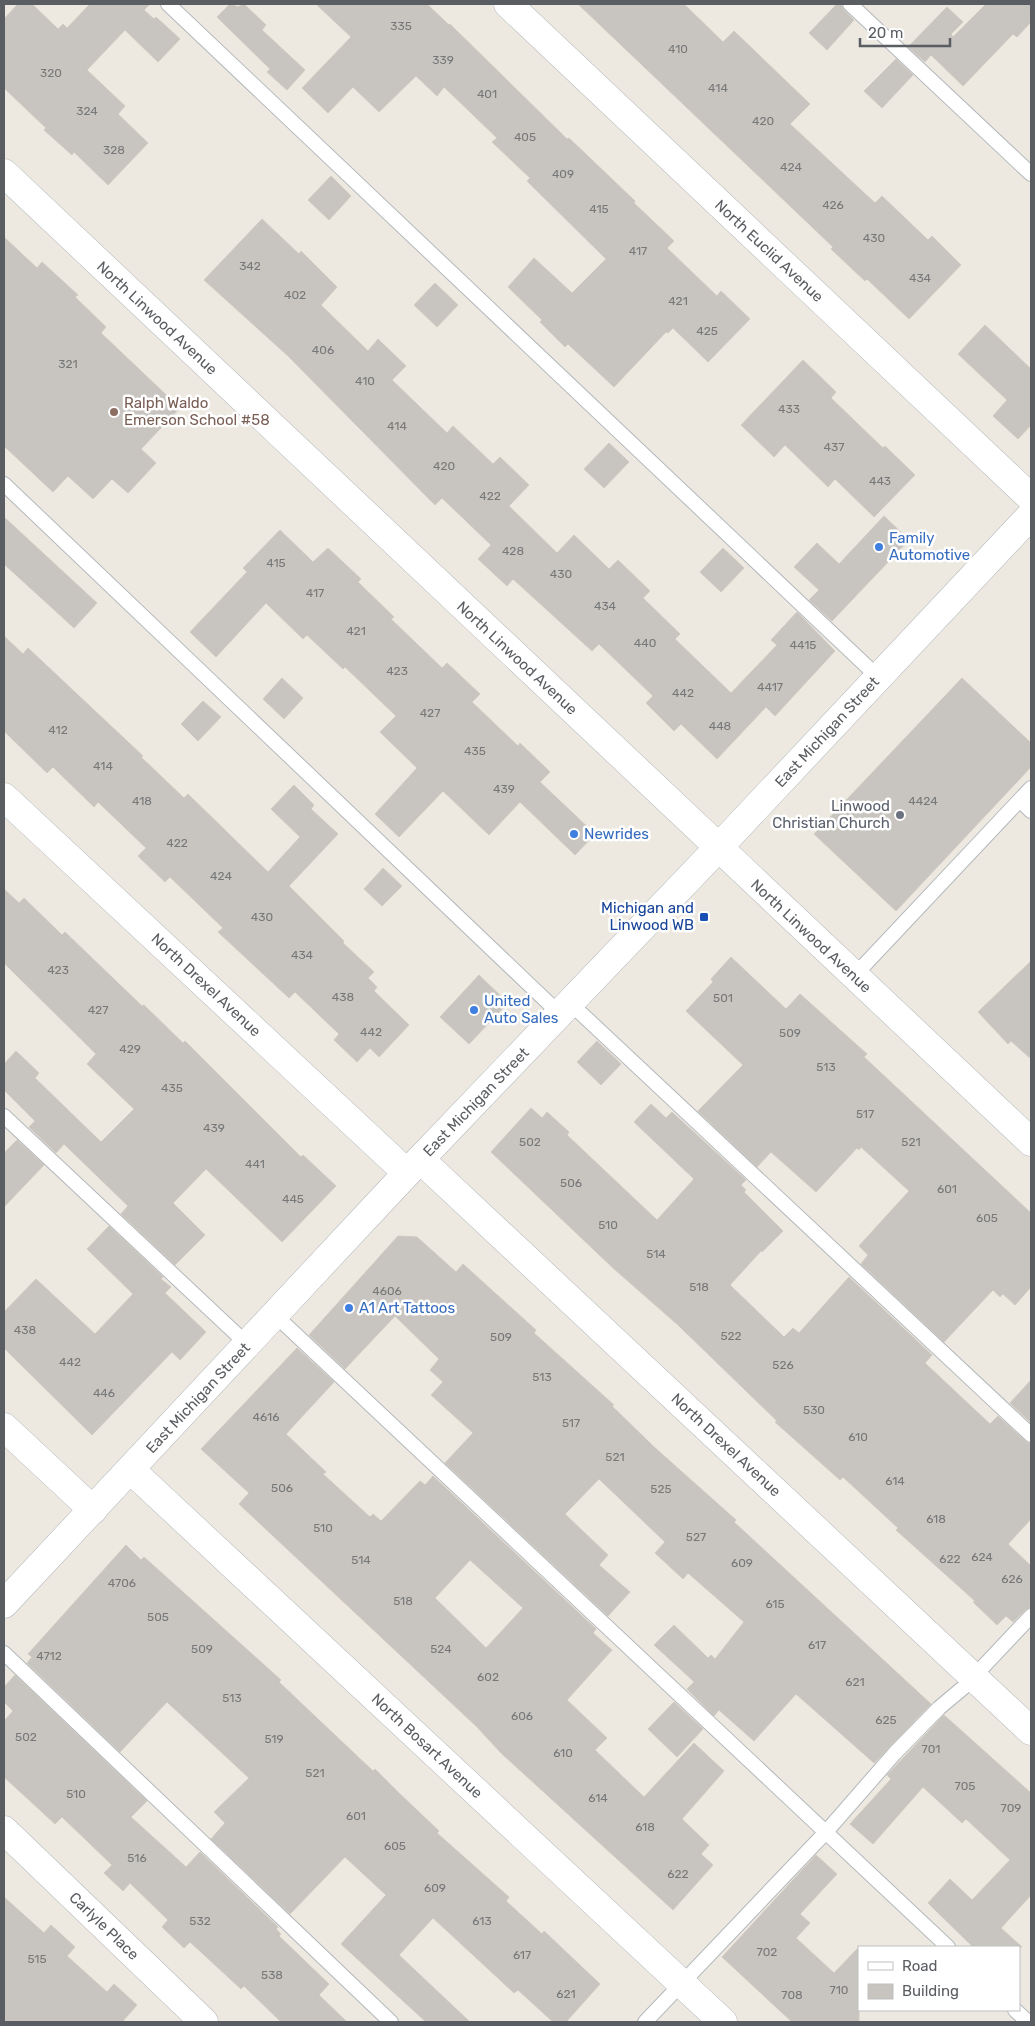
<svg xmlns="http://www.w3.org/2000/svg" width="1035" height="2026" font-family="Rubik,sans-serif">
<style>
.building{fill:#c8c4bf;stroke:#d1cac0;fill-rule:evenodd}
.lines{fill:none;stroke-linecap:round;stroke-linejoin:round}
.service-casing{stroke:#b4b8bc;stroke-width:16}
.minor-casing{stroke:#b4b8bc;stroke-width:29}
.tertiary-casing{stroke:#b4b8bc;stroke-width:29}
.secondary-casing{stroke:#b3b7bc;stroke-width:29}
.service{stroke:#fff;stroke-width:14}
.minor{stroke:#fff;stroke-width:28}
.tertiary{stroke:#fff;stroke-width:28}
.secondary{stroke:#fff;stroke-width:28}
.education-dot{fill:#8d6e63;stroke:#fff;stroke-width:2}
.shop-dot{fill:#3f7fe0;stroke:#fff;stroke-width:2}
.worship-dot{fill:#6b7280;stroke:#fff;stroke-width:2}
.transit-dot{fill:#1a4fb4;stroke:#fff;stroke-width:2}
.labels{text-anchor:middle;dominant-baseline:central;stroke-width:5;stroke-linejoin:round;paint-order:stroke}
.number-label{font-size:12px;fill:#767879}
.street-label{font-size:15px;fill:#5a5e62;stroke:#fff}
.education-label{font-size:15px;fill:#785e54;stroke:#fff;text-anchor:start}
.shop-label{font-size:15px;fill:#366cbe;stroke:#fff;text-anchor:start}
.worship-label{font-size:15px;fill:#5b616d;stroke:#fff;text-anchor:end}
.transit-label{font-size:15px;fill:#164399;stroke:#fff;text-anchor:end}
</style>
<rect width="100%" height="100%" fill="#ede9e1"/>
<!-- building -->
<path class="building" d="M18 4H32L58 29 63 24 67 28 90 4H150L144 10 154 19 156 17 180 39 158 62 125 30 87 70 125 106 118 114 148 143 108 185 74 152 72 155 44 130 46 128 4 88V19Z
M230 4 238 7 244 4 266 25 262 30 305 70 287 90 267 72 270 69 217 17Z
M316 4H427L449 25 450 24 567 139 569 138 635 201 634 203 674 241 667 248 717 296 721 291 750 319 708 362 673 328 668 333 666 332 614 387 568 344 565 347 540 322 542 320 508 287 534 258 572 293 606 259 527 181 530 178 492 142 497 138 444 87 437 96 416 76 379 112 353 87 328 113 302 88 351 37Z
M578 4H684L723 42 734 31 810 104 790 124 875 203 882 196 928 240 932 236 961 265 909 319 867 279 865 281 831 249 833 247Z
M837 4H841L844 10 854 20 827 50 809 33Z
M986 4H1031V22L1017 37 1013 34 963 86 931 55 925 62 908 47 947 7 963 22 951 34 953 37Z
M896 59 913 75 882 108 864 91Z
M331 176 351 196 329 220 308 200Z
M262 219 299 254 301 251 337 287 321 305 368 351 378 339 406 366 392 380 447 433 453 426 493 464 500 457 529 485 509 506 557 553 574 535 609 569 618 560 650 591 643 598 680 634 675 639 731 693 777 645 771 640 797 612 835 651 775 716 766 707 717 759 681 724 674 731 646 703 653 696 599 644 592 651 513 579 507 586 478 559 491 545 442 498 435 505 288 356 204 280Z
M4 237 37 268 42 262 78 295 75 297 106 327 101 333 180 408 141 449 156 463 128 493 112 479 93 499 68 476 53 492 4 446Z
M435 283 458 305 437 327 414 305Z
M985 325 1031 369V425L1018 439 993 416 1007 400 958 354Z
M803 360 836 392 831 398 883 448 885 446 915 475 874 517 835 479 828 487 785 445 774 457 741 425Z
M609 443 629 462 604 488 584 469Z
M884 516 909 540 832 621 809 600 819 590 794 567 817 543 839 564Z
M4 517 97 603 74 628 4 564Z
M280 530 313 562 328 548 361 579 358 582 394 617 391 619 442 668 447 663 480 694 472 702 518 746 520 743 550 772 540 782 595 834 575 855 520 802 489 835 443 791 399 837 375 814 417 768 380 732 396 716 345 667 343 669 307 635 303 639 266 603 216 657 190 632 247 572 243 568Z
M723 548 744 568 721 592 700 572Z
M4 636 23 654 28 648 143 756 141 757 184 798 188 794 268 872 300 837 271 809 294 785 314 805 311 809 338 834 289 886 344 941 343 943 374 972 368 978 377 987 374 991 409 1025 379 1057 370 1048 357 1062 334 1040 339 1034 295 992 289 998 218 932 223 928 170 877 165 882 138 856 146 848 98 802 94 807 53 767 47 773 4 731Z
M282 678 303 698 284 719 263 699Z
M962 678 1031 743V767L896 911 814 834Z
M203 701 221 717 198 741 181 724Z
M383 868 402 886 382 906 364 889Z
M4 889 19 903 24 898 62 935 65 932 142 1006 144 1005 183 1043 185 1041 301 1157 303 1155 336 1186 282 1242 206 1169 173 1203 205 1235 175 1265 121 1214 128 1206 64 1144 56 1153 29 1127 35 1121 4 1090V1064L16 1051 39 1073 35 1078 101 1142 134 1109 87 1064 96 1054 4 963Z
M731 957 786 1009 800 994 867 1054 864 1057 1031 1213V1287L1015 1305 1003 1294 1000 1297 993 1290 944 1342 861 1264 868 1255 859 1246 909 1191 861 1147 859 1150 857 1148 816 1192 771 1152 757 1167 698 1111 743 1065 686 1011 713 982 711 979Z
M1031 961V1059L1011 1041 1008 1044 978 1012Z
M479 975 508 1003 469 1044 440 1017Z
M597 1041 621 1064 601 1085 577 1062Z
M651 1104 666 1118 672 1112 746 1180 741 1185 746 1190 744 1192 783 1231 762 1252 761 1251 730 1285 784 1337 793 1328 799 1333 849 1277 932 1355 925 1363 990 1424 998 1416 1025 1441 1031 1444V1519L1008 1544 1031 1566V1607L1025 1610 1013 1622 1006 1616 997 1625 973 1602 975 1601 896 1530 898 1528 843 1477 840 1480 775 1422 777 1421 678 1325 613 1268 491 1152 531 1108 542 1118 547 1112 569 1132 567 1135 657 1220 694 1179 634 1122Z
M17 1140 44 1165 4 1207V1153Z
M109 1226 163 1277 161 1279 171 1287 165 1293 206 1332 180 1360 172 1352 92 1435 4 1348V1312L36 1279 95 1334 133 1294 87 1249Z
M398 1236 417 1237 456 1272 463 1264 536 1330 534 1333 614 1405 612 1406 653 1446 736 1520 734 1522 931 1704 874 1763 796 1694 754 1741 719 1710 714 1716 687 1689 694 1682 690 1678 654 1645 674 1625 708 1658 711 1655 715 1659 744 1622 688 1573 683 1579 655 1553 665 1542 599 1479 565 1514 608 1555 599 1565 630 1592 608 1616 445 1463 473 1433 431 1395 443 1382 430 1370 439 1359 395 1316 345 1369 309 1335Z
M297 1348 334 1382 286 1434 326 1472 323 1474 370 1517 373 1514 381 1521 420 1481 425 1485 433 1476 596 1629 593 1633 612 1650 567 1700 607 1738 595 1750 644 1797 694 1743 724 1771 682 1819 709 1845 701 1854 713 1865 673 1910 501 1753 477 1727 239 1504 249 1493 201 1449ZM470 1560 523 1608 486 1648 435 1598Z
M1031 1380V1423L1010 1403Z
M126 1545 141 1560 144 1557 281 1680 279 1682 318 1719 373 1771 375 1769 399 1793 439 1831 437 1833 509 1897 506 1901 542 1934 544 1931 600 1984 566 2022H553L518 1990 514 1993 433 1918 399 1955 470 2022H426L341 1944 386 1895 345 1857 290 1914 211 1839 225 1823 214 1812 249 1778 167 1702 120 1752 27 1663 32 1657 28 1654Z
M15 1675 147 1801 131 1817 186 1867 200 1852 278 1927 276 1929 281 1934 279 1936 329 1984 319 1995 347 2022H281L244 1986 241 1989 190 1942 184 1948 162 1927 168 1920 130 1883 123 1891 104 1873 112 1865 62 1817 55 1824 4 1777V1721L13 1711 4 1702V1687Z
M674 1702 703 1729 677 1757 648 1729Z
M944 1715 1031 1793V1895L1001 1928 1022 1947H973L928 1903 950 1879 972 1900 1010 1860 966 1819 962 1823 923 1787 873 1844 850 1824 891 1779 887 1775Z
M816 1855 837 1874 800 1914 810 1923 796 1938 834 1973 859 1947V2022H792L722 1957Z
M4 1897 44 1933 51 1925 75 1947 67 1956 107 1992 114 1984 137 2005 122 2022H4Z"/>
<g class="lines">
<defs>
<path id="service" d="M168 4 878 677
M850 4 1031 174
M4 484 560 1014
M1020 800 1031 811
M854 976 1031 788
M570 1003 1031 1435
M4 1116 247 1344
M275 1315 948 1947
M4 1653 391 2022
M1015 2010 1028 2022
M645 2022 826 1832 894 1754 939 1708 964 1687 1031 1616"/>
<path id="minor" d="M508 4 1031 498
M4 173 1031 1142
M4 797 407 1173
M421 1160 1031 1731
M4 1830 204 2022"/>
<path id="tertiary" d="M4 1427 93 1510
M131 1470 723 2022"/>
<path id="secondary" d="M4 1604 407 1173 718 848 1031 515"/>
</defs>
<!-- service casing -->
<use href="#service" class="service-casing"/>
<!-- minor casing -->
<use href="#minor" class="minor-casing"/>
<!-- tertiary casing -->
<use href="#tertiary" class="tertiary-casing"/>
<!-- secondary casing -->
<use href="#secondary" class="secondary-casing"/>
<!-- service -->
<use href="#service" class="service"/>
<!-- minor -->
<use href="#minor" class="minor"/>
<!-- tertiary -->
<use href="#tertiary" class="tertiary"/>
<!-- secondary -->
<use href="#secondary" class="secondary"/>
</g>
<!-- markers -->
<circle class="education-dot" cx="114" cy="412" r="5"/>
<g class="shop-dot">
<circle cx="879" cy="547" r="5"/>
<circle cx="574" cy="834" r="5"/>
<circle cx="474" cy="1010" r="5"/>
<circle cx="349" cy="1308" r="5"/>
</g>
<circle class="worship-dot" cx="900" cy="815" r="5"/>
<rect class="transit-dot" x="699" y="912" width="10" height="10" rx="2.5"/>
<g class="labels">
<!-- number labels -->
<g class="number-label">
<text x="401" y="26">335</text>
<text x="678" y="49">410</text>
<text x="443" y="60">339</text>
<text x="51" y="73">320</text>
<text x="718" y="88">414</text>
<text x="487" y="94">401</text>
<text x="87" y="111">324</text>
<text x="763" y="121">420</text>
<text x="525" y="137">405</text>
<text x="114" y="150">328</text>
<text x="791" y="167">424</text>
<text x="563" y="174">409</text>
<text x="833" y="205">426</text>
<text x="599" y="209">415</text>
<text x="874" y="238">430</text>
<text x="638" y="251">417</text>
<text x="250" y="266">342</text>
<text x="920" y="278">434</text>
<text x="295" y="295">402</text>
<text x="678" y="301">421</text>
<text x="707" y="331">425</text>
<text x="323" y="350">406</text>
<text x="68" y="364">321</text>
<text x="365" y="381">410</text>
<text x="789" y="409">433</text>
<text x="397" y="426">414</text>
<text x="834" y="447">437</text>
<text x="444" y="466">420</text>
<text x="880" y="481">443</text>
<text x="490" y="496">422</text>
<text x="513" y="551">428</text>
<text x="276" y="563">415</text>
<text x="561" y="574">430</text>
<text x="315" y="593">417</text>
<text x="605" y="606">434</text>
<text x="356" y="631">421</text>
<text x="645" y="643">440</text>
<text x="803" y="645">4415</text>
<text x="397" y="671">423</text>
<text x="770" y="687">4417</text>
<text x="683" y="693">442</text>
<text x="430" y="713">427</text>
<text x="720" y="726">448</text>
<text x="58" y="730">412</text>
<text x="475" y="751">435</text>
<text x="103" y="766">414</text>
<text x="504" y="789">439</text>
<text x="142" y="801">418</text>
<text x="923" y="801">4424</text>
<text x="177" y="843">422</text>
<text x="221" y="876">424</text>
<text x="262" y="917">430</text>
<text x="302" y="955">434</text>
<text x="58" y="970">423</text>
<text x="343" y="997">438</text>
<text x="723" y="998">501</text>
<text x="98" y="1010">427</text>
<text x="371" y="1032">442</text>
<text x="790" y="1033">509</text>
<text x="130" y="1049">429</text>
<text x="826" y="1067">513</text>
<text x="172" y="1088">435</text>
<text x="865" y="1114">517</text>
<text x="214" y="1128">439</text>
<text x="530" y="1142">502</text>
<text x="911" y="1142">521</text>
<text x="255" y="1164">441</text>
<text x="571" y="1183">506</text>
<text x="947" y="1189">601</text>
<text x="293" y="1199">445</text>
<text x="987" y="1218">605</text>
<text x="608" y="1225">510</text>
<text x="656" y="1254">514</text>
<text x="699" y="1287">518</text>
<text x="387" y="1291">4606</text>
<text x="25" y="1330">438</text>
<text x="731" y="1336">522</text>
<text x="501" y="1337">509</text>
<text x="70" y="1362">442</text>
<text x="783" y="1365">526</text>
<text x="542" y="1377">513</text>
<text x="104" y="1393">446</text>
<text x="814" y="1410">530</text>
<text x="266" y="1417">4616</text>
<text x="571" y="1423">517</text>
<text x="858" y="1437">610</text>
<text x="615" y="1457">521</text>
<text x="895" y="1481">614</text>
<text x="282" y="1488">506</text>
<text x="661" y="1489">525</text>
<text x="936" y="1519">618</text>
<text x="323" y="1528">510</text>
<text x="696" y="1537">527</text>
<text x="982" y="1557">624</text>
<text x="950" y="1559">622</text>
<text x="361" y="1560">514</text>
<text x="742" y="1563">609</text>
<text x="1012" y="1579">626</text>
<text x="122" y="1583">4706</text>
<text x="403" y="1601">518</text>
<text x="775" y="1604">615</text>
<text x="158" y="1617">505</text>
<text x="817" y="1645">617</text>
<text x="202" y="1649">509</text>
<text x="441" y="1649">524</text>
<text x="49" y="1656">4712</text>
<text x="488" y="1677">602</text>
<text x="855" y="1682">621</text>
<text x="232" y="1698">513</text>
<text x="522" y="1716">606</text>
<text x="886" y="1720">625</text>
<text x="26" y="1737">502</text>
<text x="274" y="1739">519</text>
<text x="931" y="1749">701</text>
<text x="563" y="1753">610</text>
<text x="315" y="1773">521</text>
<text x="965" y="1786">705</text>
<text x="76" y="1794">510</text>
<text x="598" y="1798">614</text>
<text x="1011" y="1808">709</text>
<text x="356" y="1816">601</text>
<text x="645" y="1827">618</text>
<text x="395" y="1846">605</text>
<text x="137" y="1858">516</text>
<text x="678" y="1874">622</text>
<text x="435" y="1888">609</text>
<text x="200" y="1921">532</text>
<text x="482" y="1921">613</text>
<text x="767" y="1952">702</text>
<text x="522" y="1955">617</text>
<text x="37" y="1959">515</text>
<text x="272" y="1975">538</text>
<text x="839" y="1990">710</text>
<text x="566" y="1994">621</text>
<text x="792" y="1995">708</text>
</g>
<!-- street labels -->
<g class="street-label">
<text transform="translate(769 251) rotate(43)">North Euclid Avenue</text>
<text transform="translate(157 318) rotate(43)">North Linwood Avenue</text>
<text transform="translate(517 658) rotate(43)">North Linwood Avenue</text>
<text transform="translate(827 732) rotate(-47)">East Michigan Street</text>
<text transform="translate(811 936) rotate(43)">North Linwood Avenue</text>
<text transform="translate(206 985) rotate(43)">North Drexel Avenue</text>
<text transform="translate(476 1102) rotate(-46)">East Michigan Street</text>
<text transform="translate(198 1398) rotate(-47)">East Michigan Street</text>
<text transform="translate(726 1445) rotate(43)">North Drexel Avenue</text>
<text transform="translate(427 1746) rotate(43)">North Bosart Avenue</text>
<text transform="translate(104 1926) rotate(44)">Carlyle Place</text>
</g>
<!-- education labels -->
<g class="education-label">
<text x="124" y="403">Ralph Waldo<tspan x="124" dy="17">Emerson School #58</tspan></text>
</g>
<!-- shop labels -->
<g class="shop-label">
<text x="889" y="538">Family<tspan x="889" dy="17">Automotive</tspan></text>
<text x="584" y="834">Newrides</text>
<text x="484" y="1001">United<tspan x="484" dy="17">Auto Sales</tspan></text>
<text x="359" y="1308">A1 Art Tattoos</text>
</g>
<!-- worship labels -->
<g class="worship-label">
<text x="890" y="806">Linwood<tspan x="890" dy="17">Christian Church</tspan></text>
</g>
<!-- transit labels -->
<g class="transit-label">
<text x="694" y="908">Michigan and<tspan x="694" dy="17">Linwood WB</tspan></text>
</g>
</g>
<!-- border -->
<rect width="1035" height="2026" fill="none" stroke="#5a5e62" stroke-width="10"/>
<!-- legend -->
<rect x="858" y="1946" width="162" height="65" fill="#ffffff" stroke="#bdbfc0"/>
<rect x="868" y="1962" width="25" height="8" fill="#ffffff" stroke="#bdbfc0"/>
<text x="902" y="1971" font-size="15" fill="#5a5e62">Road</text>
<rect x="868" y="1984" width="25" height="15" fill="#c8c4bf" stroke="#bdbfc0"/>
<text x="902" y="1996" font-size="15" fill="#5a5e62">Building</text>
<!-- scale -->
<path d="M860 38v8h90v-8" fill="none" stroke="#5a5e62" stroke-width="2.5"/>
<text x="868" y="38" font-size="15" fill="#5a5e62" stroke="#ffffff" stroke-width="4" paint-order="stroke">20 m</text>
</svg>
